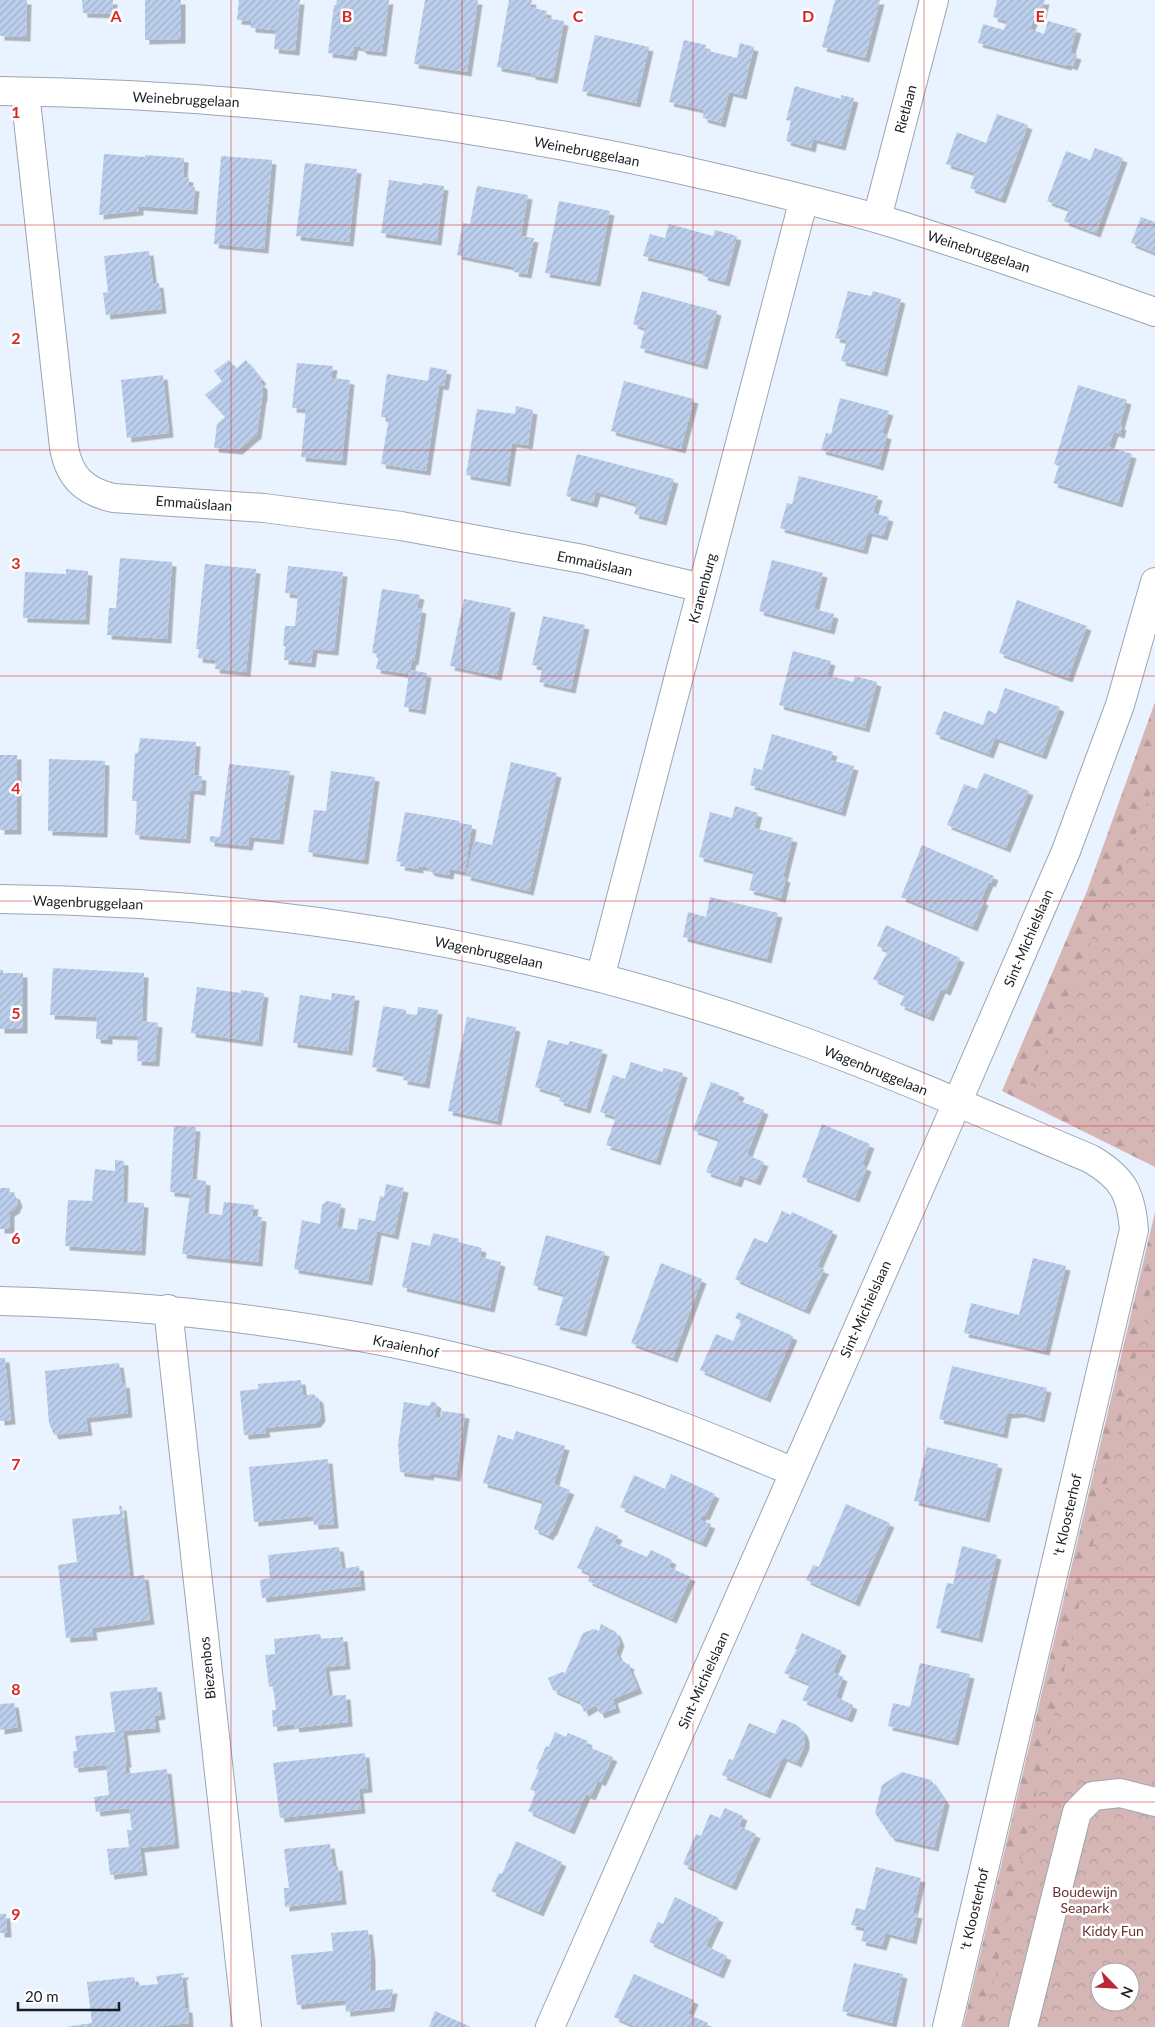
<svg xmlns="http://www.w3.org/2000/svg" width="1155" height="2027" font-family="Lato,sans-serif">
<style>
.forest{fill:url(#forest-firs)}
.park{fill:url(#park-crowns);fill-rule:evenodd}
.building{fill:url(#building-hatch);filter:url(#shadow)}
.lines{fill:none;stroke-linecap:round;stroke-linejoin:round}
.street-casing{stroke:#9da5b1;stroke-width:30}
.street{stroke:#fff;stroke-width:28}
.grid{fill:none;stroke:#d62828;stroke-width:1;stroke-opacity:0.55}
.labels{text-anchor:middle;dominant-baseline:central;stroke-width:5;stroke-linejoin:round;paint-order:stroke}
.street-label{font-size:14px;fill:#1a1d22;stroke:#fff}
.park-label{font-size:14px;fill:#6a3536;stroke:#fff}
.grid-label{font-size:16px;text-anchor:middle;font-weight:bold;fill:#d62828;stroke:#fff;stroke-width:5;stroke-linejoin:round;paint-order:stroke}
</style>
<defs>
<pattern id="forest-firs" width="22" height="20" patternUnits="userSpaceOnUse" patternTransform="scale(1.25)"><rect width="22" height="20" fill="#d5b6b5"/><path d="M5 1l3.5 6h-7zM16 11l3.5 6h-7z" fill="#b69c9b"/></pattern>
<pattern id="park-crowns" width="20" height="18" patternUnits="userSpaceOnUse" patternTransform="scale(1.25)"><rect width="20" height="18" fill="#d5b6b5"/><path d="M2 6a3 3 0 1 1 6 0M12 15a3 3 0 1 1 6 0" fill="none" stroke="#b69c9b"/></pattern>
<pattern id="building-hatch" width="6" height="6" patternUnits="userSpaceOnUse" patternTransform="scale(1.25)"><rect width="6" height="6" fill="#bbceeb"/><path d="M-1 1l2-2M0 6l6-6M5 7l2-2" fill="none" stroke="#a0b0c9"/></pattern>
<filter id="shadow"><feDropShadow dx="4.5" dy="4.5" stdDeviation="0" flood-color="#0004"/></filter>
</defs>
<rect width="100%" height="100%" fill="#e9f2ff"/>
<!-- forest -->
<path class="forest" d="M1155 702V1167L1002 1091 1087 891Z
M1155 1212V1768L1011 2027H963Z"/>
<!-- park -->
<path class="park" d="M1155 780V1153L1025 1098 1132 845Z
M1155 1271V2027H983ZM1100 1972H1130V2002H1100Z"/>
<!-- building -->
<path class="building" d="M0 0H27L26 37 0 36Z
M82 0H113L112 14 83 13Z
M145 0H181V39L145 40Z
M239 0H300L295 51 274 49 276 30 251 28V21L237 20Z
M337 0H389L382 52 363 50 360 47 354 46 352 56 328 53 334 5H336Z
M425 0H478L467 72 414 64Z
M509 0H532L530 7 547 11 546 18 564 21 553 79 531 75V73L497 67Z
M835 0H880L865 58 822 47Z
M997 0H1045L1040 20 1034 18 1030 29 1044 34 1048 21 1077 29 1070 53 1077 55 1073 66 1068 64 1067 66 978 43 983 24 1004 30 1007 21 993 17Z
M595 35 649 47 636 103 582 91Z
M684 40 706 45 705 50 737 58 740 43 754 47 742 95 729 92 721 123 703 118 704 110 669 102Z
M795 86 841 99V95L854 98 841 146 813 139 811 148 786 141 791 121 786 120Z
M997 114 1028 125 1001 199 970 188 975 173 946 164 957 132 986 143Z
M1095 148 1123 158 1096 233 1064 221 1069 209 1047 201 1066 151 1090 160Z
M104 154 145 157V155L184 158 183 177 189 178 188 186 195 187 193 210 139 206V211L99 215Z
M221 156 272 160 264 249 214 244Z
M305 163 357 169 349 242 296 236Z
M389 180 422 185 423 183 444 186 437 241 381 233Z
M477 186 528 195 521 236 534 238 527 274 514 272 515 267 457 255 463 223 470 224Z
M559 201 610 211 596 282 545 273Z
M1141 217 1155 222V253L1131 243Z
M669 224 713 236 715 230 737 236 725 282 703 276 704 271 643 256 650 234 665 238Z
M149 251 153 284 159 283 162 309 106 315 103 293 108 292 104 256Z
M642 291 717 311 703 365 640 348 645 328 633 324Z
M848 291 871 296 873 291 901 299 883 372 841 361 847 340 835 338Z
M229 360 236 369 246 360 262 380 259 382 263 385V397L262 398 257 434 238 450 214 448 217 424 225 417 205 395 222 381 214 371Z
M297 363 333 366 331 378 350 380 342 461 301 457 306 409 292 408Z
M430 367 447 370 444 386 439 385 426 471 381 464 389 418 381 417 387 374 428 381Z
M163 375 169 433 127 438 121 380Z
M624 381 694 399 681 449 611 431Z
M1078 385 1127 400 1120 425 1122 426 1120 434 1114 432 1109 447 1132 454 1118 503 1053 483 1059 466 1054 464Z
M840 398 889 411 882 433 887 435 879 466 821 450 826 433 831 434Z
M516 406 533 410 528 445 512 443 506 482 466 475 477 409 515 414Z
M577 454 674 479 662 521 634 514 637 504 596 492 593 503 566 496Z
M799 476 878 496 873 513 889 517 883 536 868 532 863 550 780 528 787 503 792 504Z
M120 558 172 562 167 639 107 635 109 608H116Z
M772 560 823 573 814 609 834 614 830 630 759 611Z
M205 564 256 569 246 672 215 669 216 660 198 658 199 649H196Z
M288 566 343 572 334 651 313 649 311 663 284 660 285 646H283L285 626H295L298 595 285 593Z
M66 569 88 571 85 620 23 618 25 572 66 574Z
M382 589 420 595 417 608 422 609 414 661 412 660 410 670 427 673 421 710 404 707 409 674 376 669 379 654 372 653Z
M464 599 511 608 497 676 450 666Z
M1017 600 1087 626 1068 678 999 653Z
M543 616 585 625 571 689 539 682 543 667 532 665Z
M793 651 831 661 827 675 853 682 855 676 877 682 865 728 779 705Z
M1005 688 1060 707 1042 755 995 738 989 754 935 734 944 711 983 725 988 710 996 714Z
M772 734 833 752 830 760 854 766 841 812 750 785 754 768 762 770Z
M140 738 196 742 194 775 202 776 201 791 190 790 186 839 135 835 137 801H132L135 753H138Z
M0 755H17V830H0Z
M49 759 105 761 103 833 48 831Z
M511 762 557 773 529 891 466 876 474 841 492 845Z
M229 764 290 771 279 840 250 837 248 846 210 842V836L220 837Z
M331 771 375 777 364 860 308 852 314 810 326 811Z
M984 773 1029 791 1006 848 947 825 964 784 977 789Z
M735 806 758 813 754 828 793 838 783 877 786 878 781 898 749 890 754 871 699 857 710 812 732 818Z
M405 812 460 821 459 823 472 825 465 872 450 869 449 875 431 872 427 867 419 866V869L400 866 401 862 396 861Z
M922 845 994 876 991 883 989 882 981 900 984 901 973 927 901 897Z
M710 897 778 913 767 959 683 937 688 912 706 917Z
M886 925 960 958 946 991 941 989 929 1017 900 1005 905 994 873 979 888 951 877 946Z
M53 968 144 973 142 1021 158 1023 155 1062 137 1061 138 1036 108 1035V1040L96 1039 97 1017 50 1015Z
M0 970H3V973H23V1029H0Z
M197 987 241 993V990L264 993 258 1042 191 1033Z
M332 993 355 996 348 1051 293 1043 300 995 331 1000Z
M383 1006 406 1010V1014L417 1015 418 1007 438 1010 425 1084 403 1080 404 1073 372 1067Z
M467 1017 516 1027 497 1121 448 1111Z
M548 1040 568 1045 570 1041 603 1050 586 1109 559 1101 561 1095 535 1087Z
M631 1062 662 1072 664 1068 683 1073 656 1161 606 1145 616 1117 600 1112 613 1075 625 1079Z
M711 1082 740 1093 737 1100 764 1110 747 1155 764 1162 756 1181 740 1175 737 1183 706 1172 719 1139 693 1130Z
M822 1124 870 1144 862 1165 867 1167 855 1198 802 1177Z
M176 1126 196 1127 192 1179 206 1181 204 1213 222 1215 224 1202 254 1205 252 1216 262 1217 258 1262 182 1254 190 1194 170 1192 174 1127Z
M115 1160 124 1161 123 1202 144 1203 141 1251 65 1246 68 1200 92 1201 95 1169 115 1171Z
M386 1184 404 1188 394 1235 377 1231 368 1281 294 1269 302 1220 320 1224 322 1205 327 1201 341 1204 337 1227 357 1230 359 1218 375 1221 380 1196 384 1197Z
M0 1188H10L9 1193 15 1195 18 1202 15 1209 10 1212V1229H0Z
M782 1211 791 1215 792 1212 833 1231 817 1267 825 1270 823 1272 805 1310 735 1279 754 1238 767 1243Z
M433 1233 459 1239 458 1242 482 1248 480 1257 501 1262 490 1308 402 1287 412 1242 430 1246Z
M546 1235 605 1252 582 1332 555 1325 564 1294 533 1285Z
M1033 1258 1066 1266 1045 1351 964 1333 971 1303 1019 1315Z
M661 1263 702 1279 673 1358 631 1343Z
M738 1312 793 1336 766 1398 700 1370 716 1334 733 1341 742 1321 735 1318Z
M0 1358H5L11 1420 0 1421Z
M119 1363 122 1384 125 1383 128 1413 86 1418 88 1431 54 1435 49 1423 45 1371Z
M952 1366 1047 1388 1040 1418 1021 1413 1007 1414 1003 1434 939 1419Z
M301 1380 303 1396 313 1394 319 1399 321 1417 316 1423 265 1428 266 1433 244 1435 240 1391 258 1389V1384Z
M432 1401 437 1404 435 1417H441L442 1411 465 1414 456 1477 430 1473 429 1476 400 1472 398 1444 404 1402 429 1406Z
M516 1431 565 1446 554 1484 570 1490 552 1532 551 1531 549 1536 534 1529 543 1501 483 1483 498 1435 513 1440Z
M927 1447 998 1464 985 1518 914 1501Z
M328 1459 334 1524 314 1525 313 1516 254 1522 249 1467Z
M671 1474 715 1494 705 1516 702 1515 700 1520 711 1524 702 1543 620 1507 634 1475 665 1489Z
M846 1504 890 1523 855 1602 806 1580 813 1565 819 1567Z
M119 1506H122L130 1577 144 1575 150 1620 92 1628 93 1636 66 1638 58 1565 77 1562 72 1519 120 1514Z
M596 1526 618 1536 614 1543 647 1557 651 1550 672 1560 669 1567 691 1577 672 1619 588 1581 591 1574 577 1568Z
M962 1546 997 1555 978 1638 936 1628 947 1583 953 1584Z
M339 1547 342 1569 359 1566 361 1586 262 1598 260 1580 270 1578 268 1555Z
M601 1624 616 1632 620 1642 616 1652 620 1660 630 1665 629 1668 638 1689 613 1699 616 1708 600 1714 596 1705 584 1712 580 1702 553 1690 548 1678 562 1672 565 1673 583 1633 594 1629 599 1631Z
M802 1633 842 1651 833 1672 843 1677 836 1697 853 1705 848 1718 802 1700 810 1684 784 1673 797 1649H795Z
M320 1634 321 1639 343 1637 346 1665 325 1667 329 1696 346 1695 348 1722 295 1728 294 1724 273 1727 272 1710H276L273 1686 269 1687 265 1655 275 1654 274 1639Z
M920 1663 970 1674 954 1741 888 1726 893 1703 910 1707Z
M157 1687 161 1715 154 1716 156 1728 123 1731 127 1763H125L126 1774 167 1769 175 1844 140 1848 143 1871 110 1875 107 1849 129 1847 127 1830H132L129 1808 96 1812 94 1797 109 1795 106 1765 74 1768 73 1751H77L75 1736 115 1732 110 1692Z
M14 1703 18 1727 0 1730V1704Z
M782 1719 797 1725 802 1730 805 1737V1745L797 1763 783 1757 766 1794 722 1775 729 1759 733 1760 749 1723 775 1734Z
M555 1732 566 1737 568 1733 588 1741 586 1746 613 1757 601 1782 598 1780 591 1796 586 1794 570 1830 528 1811 536 1792 530 1789 539 1770 536 1769 546 1746 549 1747Z
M365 1753 368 1788 359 1789 361 1809 280 1818 273 1763Z
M902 1772 931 1780 945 1801 934 1847 891 1837 875 1813 882 1785Z
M725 1808 743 1816 739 1826 756 1834 732 1886 683 1864 696 1834 701 1836 710 1814 720 1818Z
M516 1841 562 1862 539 1912 491 1891 499 1873 502 1874Z
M330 1844 333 1867 338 1866 342 1900 285 1907 284 1888H289L284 1849Z
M876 1867 921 1878 913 1913 918 1914 912 1940 886 1933 882 1946 861 1941 865 1928 851 1925 856 1908 865 1910Z
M675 1897 719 1918 706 1946 727 1956 719 1974 649 1942 658 1922 663 1924Z
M0 1914H6L7 1933H0Z
M368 1930 371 1957V1991L393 1989 390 2007 346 2012 345 2000 297 2005 291 1955 333 1951 331 1933Z
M854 1963 903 1974 892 2023 842 2011Z
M184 1973V1975H182L185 2008H188L189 2023 151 2027H65L92 2023 87 1982 134 1977 136 1986 158 1984 156 1976Z
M634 1974 694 2000 688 2014 708 2023 706 2027H636L614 2017Z
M435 2011 471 2027H429Z"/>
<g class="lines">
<defs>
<path id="street" d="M0 91C247 94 490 124 730 181 780 193 830 205 879 219 972 247 1064 280 1155 312
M25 92 64 447C69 477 84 491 113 498L264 508 401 526 583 559 702 588
M877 218 934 0
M0 899C269 902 537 946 791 1037 892 1073 991 1117 1091 1159 1123 1178 1131 1193 1134 1230L947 2027
M600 978 804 199
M0 1301C198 1306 394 1332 583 1392 655 1414 724 1443 794 1472
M168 1309 247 2027
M550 2027 957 1103 1066 851 1120 705 1155 582
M1023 2027 1077 1812 1093 1796 1120 1793 1155 1802"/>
</defs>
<!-- street casing -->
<use href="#street" class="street-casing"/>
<!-- street -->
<use href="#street" class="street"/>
</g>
<!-- grid -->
<path class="grid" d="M231 0V2027M462 0V2027M693 0V2027M924 0V2027M0 225H1155M0 450H1155M0 676H1155M0 901H1155M0 1126H1155M0 1351H1155M0 1577H1155M0 1802H1155"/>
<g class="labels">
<!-- street labels -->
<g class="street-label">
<text transform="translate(186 99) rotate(3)">Weinebruggelaan</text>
<text transform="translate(905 109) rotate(-75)">Rietlaan</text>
<text transform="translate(587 151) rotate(11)">Weinebruggelaan</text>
<text transform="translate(979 251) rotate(18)">Weinebruggelaan</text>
<text transform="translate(194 503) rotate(4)">Emmaüslaan</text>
<text transform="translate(595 563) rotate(12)">Emmaüslaan</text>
<text transform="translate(702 588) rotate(-75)">Kranenburg</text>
<text transform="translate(88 902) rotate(2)">Wagenbruggelaan</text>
<text transform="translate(1028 938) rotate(-67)">Sint-Michielslaan</text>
<text transform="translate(489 952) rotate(12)">Wagenbruggelaan</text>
<text transform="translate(876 1070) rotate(22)">Wagenbruggelaan</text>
<text transform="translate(865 1309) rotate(-66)">Sint-Michielslaan</text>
<text transform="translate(406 1346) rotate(12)">Kraaienhof</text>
<text transform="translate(1067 1515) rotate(-77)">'t Kloosterhof</text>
<text transform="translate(207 1668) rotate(-96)">Biezenbos</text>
<text transform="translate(703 1680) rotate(-66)">Sint-Michielslaan</text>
<text transform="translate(974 1909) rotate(-77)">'t Kloosterhof</text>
</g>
<!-- park labels -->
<g class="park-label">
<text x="1085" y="1891">Boudewijn<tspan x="1085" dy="16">Seapark</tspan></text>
<text x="1113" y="1930">Kiddy Fun</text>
</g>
</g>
<g class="grid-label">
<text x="116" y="22">A</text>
<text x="347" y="22">B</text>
<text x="578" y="22">C</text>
<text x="808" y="22">D</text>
<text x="1040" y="22">E</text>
<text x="16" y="118">1</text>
<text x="16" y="344">2</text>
<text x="16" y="569">3</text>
<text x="16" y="794">4</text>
<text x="16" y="1019">5</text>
<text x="16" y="1244">6</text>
<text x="16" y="1470">7</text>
<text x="16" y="1695">8</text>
<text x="16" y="1920">9</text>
</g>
<!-- north arrow -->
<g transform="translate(1115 1987) rotate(114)"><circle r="24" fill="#ffffff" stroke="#a3a5a7"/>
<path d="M0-4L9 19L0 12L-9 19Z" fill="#b82638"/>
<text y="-8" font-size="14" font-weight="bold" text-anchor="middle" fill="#1a1d22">N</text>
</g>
<!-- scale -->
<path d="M18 2002v8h101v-8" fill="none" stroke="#1a1d22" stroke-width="2.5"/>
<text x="25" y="2002" font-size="15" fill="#1a1d22" stroke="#ffffff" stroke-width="4" paint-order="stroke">20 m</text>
</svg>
